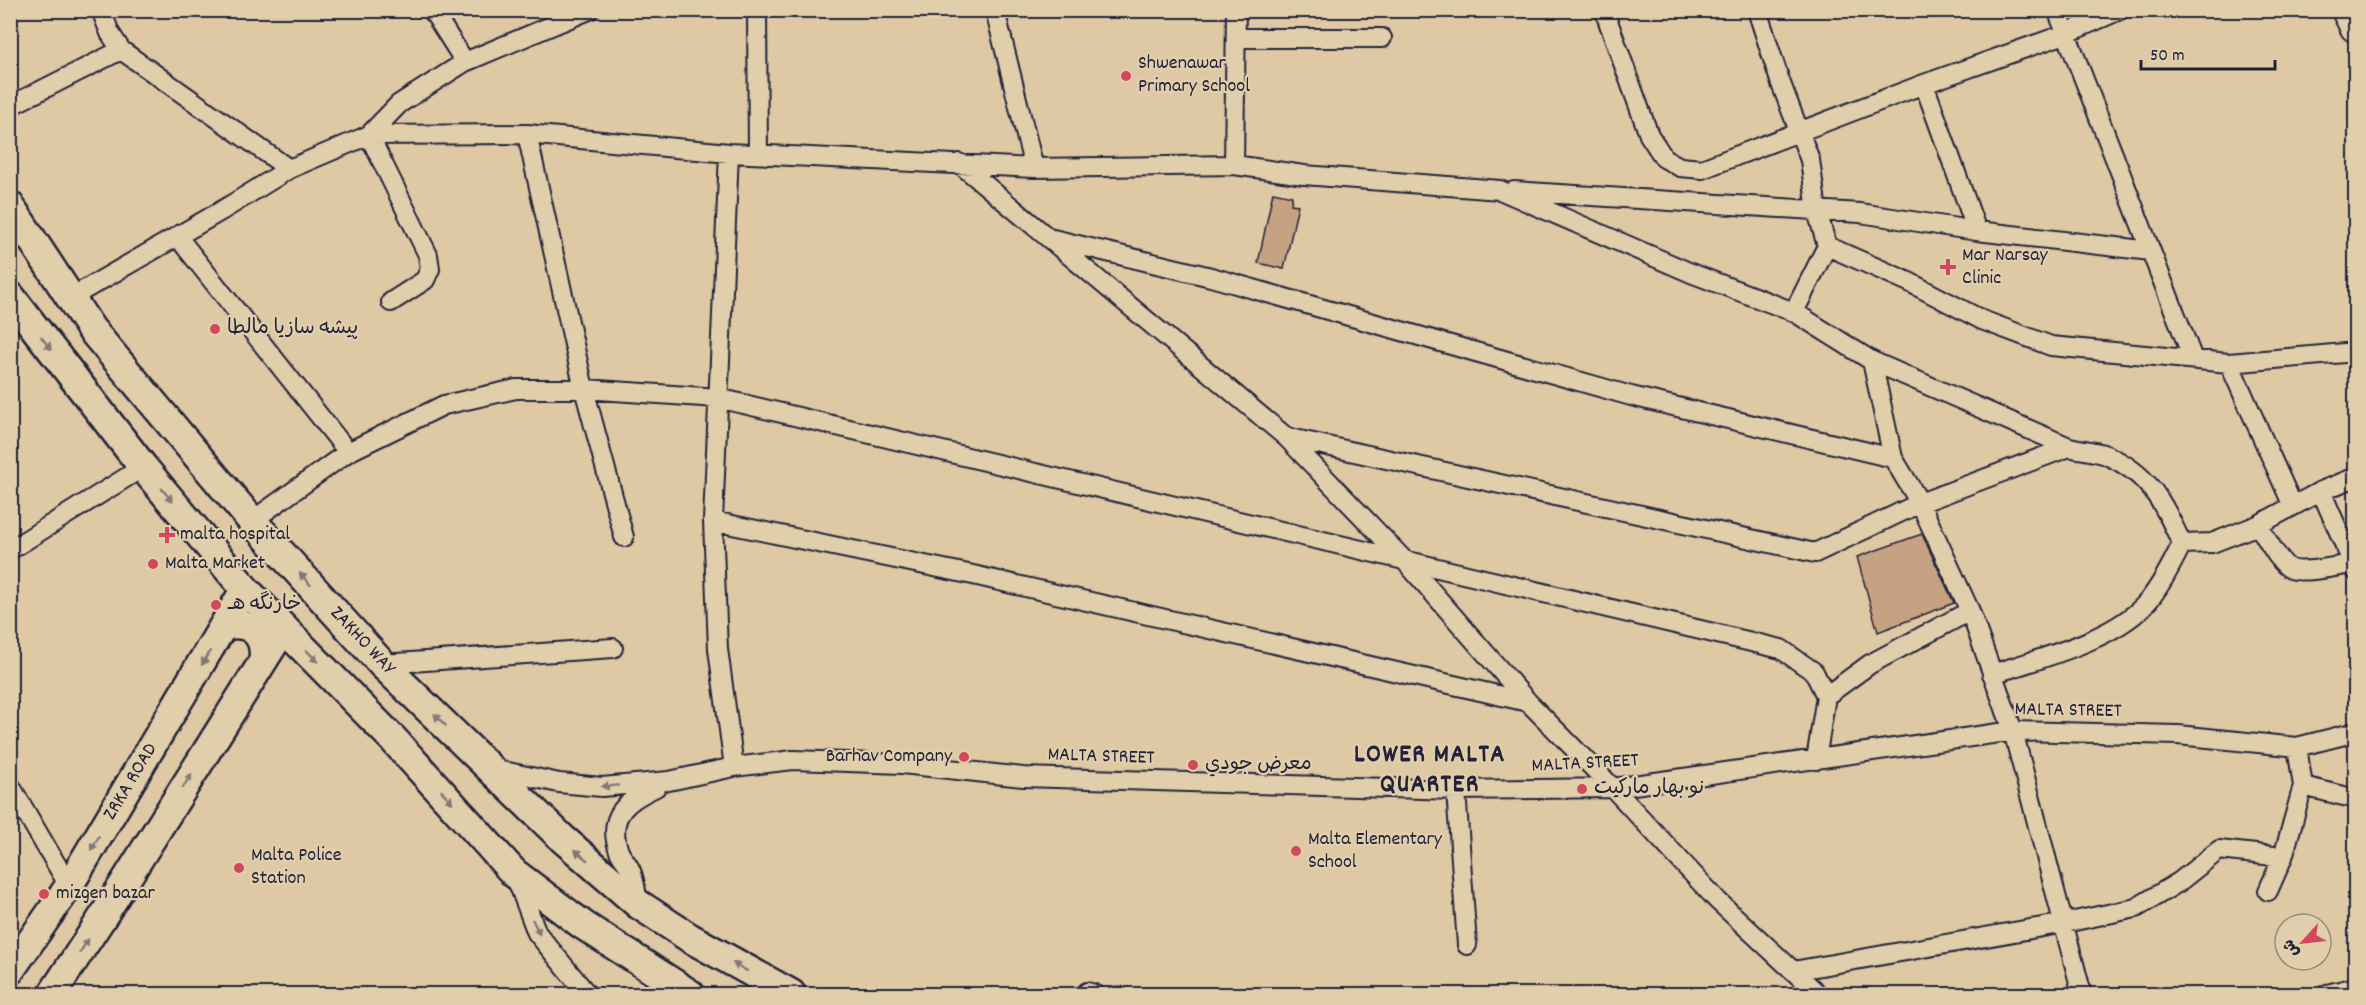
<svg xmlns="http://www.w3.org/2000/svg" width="2366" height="1005" font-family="Dekko,'Playpen Sans Arabic',sans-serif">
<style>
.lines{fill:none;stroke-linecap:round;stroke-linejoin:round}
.stream{stroke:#6e8db0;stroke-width:5}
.building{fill:#c6a282;stroke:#22223b;stroke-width:1.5}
.minor-casing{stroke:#22223b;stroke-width:22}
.primary-casing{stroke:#22223b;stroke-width:32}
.trunk-casing{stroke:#22223b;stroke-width:33}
.motorway-casing{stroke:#22223b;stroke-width:36}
.minor{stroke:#e1cfac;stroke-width:18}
.primary{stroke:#e1cfac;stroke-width:27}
.trunk{stroke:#e1cfac;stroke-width:28}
.motorway{stroke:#e1cfac;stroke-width:32}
.oneway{fill:#827874}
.poi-dot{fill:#d1495b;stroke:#e1cfac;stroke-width:2}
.labels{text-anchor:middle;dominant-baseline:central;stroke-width:4.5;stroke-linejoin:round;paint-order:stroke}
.poi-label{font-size:20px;fill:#22223b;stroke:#e1cfac;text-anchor:start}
.street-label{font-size:20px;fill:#22223b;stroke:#e1cfac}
.district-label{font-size:26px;font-weight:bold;letter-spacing:1.5px;fill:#22223b;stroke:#e1cfac}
</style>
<rect width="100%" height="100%" fill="#dfc9a5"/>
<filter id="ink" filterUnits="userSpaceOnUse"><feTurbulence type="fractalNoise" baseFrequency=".0167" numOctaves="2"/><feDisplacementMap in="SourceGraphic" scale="12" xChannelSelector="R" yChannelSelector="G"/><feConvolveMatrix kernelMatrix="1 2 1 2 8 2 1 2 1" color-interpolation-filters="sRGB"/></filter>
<g filter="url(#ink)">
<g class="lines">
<!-- stream -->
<path class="stream" d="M626 994 627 993"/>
</g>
<!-- building -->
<path class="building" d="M1273 192 1292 196 1291 204 1298 205 1284 269 1258 263Z
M1922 534 1954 603 1878 632 1857 557Z"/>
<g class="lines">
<defs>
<path id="minor" d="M101 10 110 33 121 50 289 169
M432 10 465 62
M757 10 758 154
M995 10 1034 168
M1604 10 1649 135 1664 158 1680 167 1702 169 1924 84 2065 34 2120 10
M1757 10 1780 81 1810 160 1817 211 1827 246 1794 312
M2057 10 2193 359
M1236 38H1382
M1924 84 1977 231
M10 106 121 50
M527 134 584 389 624 537
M729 153 713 521 718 649 734 767
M959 163 1286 437 1406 562 1528 702 1613 788 1718 901 1818 994
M1234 165 1236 10
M1514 191 1860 213 1977 231 2151 251
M177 236 348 452
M1053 239 1211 277 1631 396 1893 458
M1827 246 1909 282 1982 320 2051 346 2229 363 2356 352
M70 298 221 211 289 169 369 135 527 134 729 153 1034 168 1234 165 1304 175 1500 190 1691 273 1794 312 1872 361 1893 458 1920 503 1970 611 2013 731 2082 994
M391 302 425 280 430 269 428 255 369 135 399 104 465 62 589 10
M1872 361 2069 447C2081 450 2095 451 2106 455 2150 474 2163 503 2182 544 2172 563 2163 583 2149 600 2118 639 2039 659 1992 674
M2229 363 2293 506
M1286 437 1815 553 1920 503 2069 447
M2321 491 2356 571
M252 521 348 452 444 405 516 389H584L718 398 1781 649 1814 672 1826 696
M713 521 973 575 1528 702
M2258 525C2265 535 2280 565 2291 569 2304 574 2337 566 2352 564
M2182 544 2212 543 2258 525 2321 491 2356 477
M10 550 143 467
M382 664 613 648
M1816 760 1826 696 1870 664 1970 611
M494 769 559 783 602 787 669 781 734 767 793 760 902 764 1023 777 1456 790 1613 788 2013 731 2178 735 2297 747 2356 732
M10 785 69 886
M2303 786 2356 799
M1456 790 1467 945
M515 875 537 933 587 994
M2268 891 2283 857 2303 786 2297 747
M638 904C636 892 635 877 629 867 626 861 621 857 619 851 606 816 627 800 656 787
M1793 971 2065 923 2136 908 2179 882 2219 850 2283 857
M1087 992 1094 994
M2327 994 2356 987"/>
<path id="primary" d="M224 627C248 619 266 634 263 659
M10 971 69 886 245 589
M52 994 102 918 284 628"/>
<path id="trunk" d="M10 206 91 329 252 521 382 664 563 839 638 904 690 938 791 994
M10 296 143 467 245 589 394 740 514 873 583 925 690 994"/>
<path id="motorway" d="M2348 10 2356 26"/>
</defs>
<!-- minor casing -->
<use href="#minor" class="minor-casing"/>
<!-- primary casing -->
<use href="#primary" class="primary-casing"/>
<!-- trunk casing -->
<use href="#trunk" class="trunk-casing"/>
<!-- motorway casing -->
<use href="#motorway" class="motorway-casing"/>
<!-- minor -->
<use href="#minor" class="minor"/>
<!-- primary -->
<use href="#primary" class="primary"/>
<!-- trunk -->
<use href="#trunk" class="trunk"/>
<!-- motorway -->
<use href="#motorway" class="motorway"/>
</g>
<!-- one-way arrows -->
<defs><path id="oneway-solid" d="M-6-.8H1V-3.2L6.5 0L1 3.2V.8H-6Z" transform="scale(1.5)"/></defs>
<g class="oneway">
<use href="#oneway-solid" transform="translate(46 343) rotate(52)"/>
<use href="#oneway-solid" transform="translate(167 495) rotate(50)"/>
<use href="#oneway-solid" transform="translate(305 579) rotate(-132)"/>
<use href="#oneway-solid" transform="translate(312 656) rotate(46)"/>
<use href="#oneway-solid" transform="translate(206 658) rotate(121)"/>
<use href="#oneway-solid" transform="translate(440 720) rotate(-135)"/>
<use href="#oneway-solid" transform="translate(187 781) rotate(-58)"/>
<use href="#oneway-solid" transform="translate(610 786) rotate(176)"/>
<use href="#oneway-solid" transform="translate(447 797) rotate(48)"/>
<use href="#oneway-solid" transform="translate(95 843) rotate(121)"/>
<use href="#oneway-solid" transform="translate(581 855) rotate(-140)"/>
<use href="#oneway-solid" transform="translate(536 927) rotate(64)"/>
<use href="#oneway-solid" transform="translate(84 946) rotate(-57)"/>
<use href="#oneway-solid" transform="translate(740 967) rotate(-151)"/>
</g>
</g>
<!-- markers -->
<g class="poi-dot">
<circle cx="1126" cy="76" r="6"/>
<path d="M1945 258h6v6h6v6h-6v6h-6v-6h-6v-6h6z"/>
<circle cx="215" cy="329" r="6"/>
<path d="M164 526h6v6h6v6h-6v6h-6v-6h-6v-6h6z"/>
<circle cx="153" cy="564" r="6"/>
<circle cx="216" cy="605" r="6"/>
<circle cx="964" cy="757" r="6"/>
<circle cx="1193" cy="765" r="6"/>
<circle cx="1582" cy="789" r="6"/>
<circle cx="1296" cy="851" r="6"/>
<circle cx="239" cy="868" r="6"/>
<circle cx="44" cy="894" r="6"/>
</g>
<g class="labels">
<!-- poi labels -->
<g class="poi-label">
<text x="1138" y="64">Shwenawar<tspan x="1138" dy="23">Primary School</tspan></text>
<text x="1962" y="256">Mar Narsay<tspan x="1962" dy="23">Clinic</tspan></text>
<text x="227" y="329">پيشه سازيا مالطا</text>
<text x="180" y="535">malta hospital</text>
<text x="165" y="564">Malta Market</text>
<text x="228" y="605">خارنگه هـ</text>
<text x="952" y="757" text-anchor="end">Barhav Company</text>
<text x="1205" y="765">معرض جودي</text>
<text x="1594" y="789">نو بهار ماركيت</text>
<text x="1308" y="840">Malta Elementary<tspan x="1308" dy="23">School</tspan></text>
<text x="251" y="856">Malta Police<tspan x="251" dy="23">Station</tspan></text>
<text x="56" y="894">mizgen bazar</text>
</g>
<!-- street labels -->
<g class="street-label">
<text transform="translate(362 641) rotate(47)">ZAKHO WAY</text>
<text transform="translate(2068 711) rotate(1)">MALTA STREET</text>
<text transform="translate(1101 757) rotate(2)">MALTA STREET</text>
<text transform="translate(1585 764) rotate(-3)">MALTA STREET</text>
<text transform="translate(131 782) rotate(-59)">ZRKA ROAD</text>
</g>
<!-- district labels -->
<g class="district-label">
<text x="1430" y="755">LOWER MALTA<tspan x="1430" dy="30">QUARTER</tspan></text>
</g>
</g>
<!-- margin -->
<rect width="2366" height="1005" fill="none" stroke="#e1cfac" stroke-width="36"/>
<rect x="18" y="18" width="2330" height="969" fill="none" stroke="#22223b" stroke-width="2" filter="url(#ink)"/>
<!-- north arrow -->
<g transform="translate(2303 942) rotate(243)"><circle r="28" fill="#e1cfac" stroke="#958a7f" stroke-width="1.5"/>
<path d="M0-4.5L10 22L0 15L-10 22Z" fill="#d1495b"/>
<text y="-9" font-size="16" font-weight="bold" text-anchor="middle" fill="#22223b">ش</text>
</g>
<!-- scale -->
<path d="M2141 60v9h134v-9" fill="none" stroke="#22223b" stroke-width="3"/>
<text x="2150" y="60" font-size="18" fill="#22223b" stroke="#e1cfac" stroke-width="4.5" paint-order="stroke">50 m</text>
</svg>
